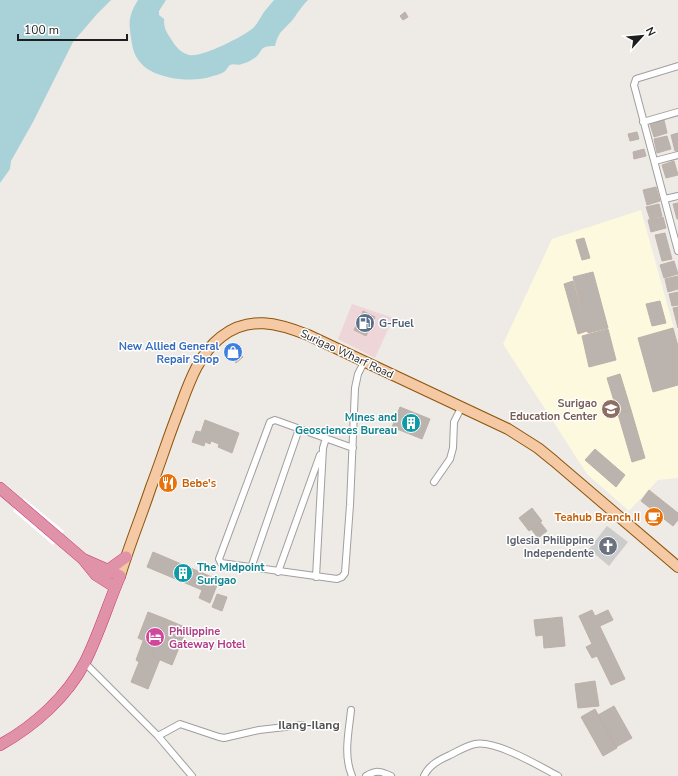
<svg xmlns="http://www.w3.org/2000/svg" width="678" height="776" font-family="'Nunito Sans',sans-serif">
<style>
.commercial{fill:#eed5d7}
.education{fill:#fcf9df}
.religious{fill:#ccc}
.water{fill:#a8d2d8}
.pier{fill:#fff}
.building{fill:#bbb3ae;stroke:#bfb0a8}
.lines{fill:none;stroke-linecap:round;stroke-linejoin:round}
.street-casing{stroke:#9f9f9f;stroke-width:8}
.primary-casing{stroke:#8c550c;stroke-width:12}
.highway-casing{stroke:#cc3276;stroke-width:12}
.street{stroke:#fff;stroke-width:6}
.primary{stroke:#f4c9a3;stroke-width:10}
.highway{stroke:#e092a8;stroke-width:11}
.labels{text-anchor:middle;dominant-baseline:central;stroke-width:3;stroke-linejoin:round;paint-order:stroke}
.service-label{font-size:11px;font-weight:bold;fill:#4e5e75;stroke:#fff;text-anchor:start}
.shop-label{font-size:11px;font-weight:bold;fill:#366cbe;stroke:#fff;text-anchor:end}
.street-label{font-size:11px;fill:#1e1e1e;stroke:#fff}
.education-label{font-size:11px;font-weight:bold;fill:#785e54;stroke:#fff;text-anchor:end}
.culture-label{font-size:11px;font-weight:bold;fill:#0d838f;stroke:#fff;text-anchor:end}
.food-label{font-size:11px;font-weight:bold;fill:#c56008;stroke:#fff;text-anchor:start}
.worship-label{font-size:11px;font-weight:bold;fill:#5b616d;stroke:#fff;text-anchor:end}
.hotel-label{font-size:11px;font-weight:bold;fill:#b23c85;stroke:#fff;text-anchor:start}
.neighbourhood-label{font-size:12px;font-weight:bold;fill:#515151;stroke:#fff}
</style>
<rect width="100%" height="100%" fill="#eeeae5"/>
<!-- commercial -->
<path class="commercial" d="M352 304 393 318 375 358 338 339Z"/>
<!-- education -->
<path class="education" d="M641 210 678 343V478L658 480 629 511 587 474 503 344 552 239Z"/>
<!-- religious -->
<path class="religious" d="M607 526 628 542 609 566 589 549Z"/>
<!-- water -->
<path class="water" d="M0 0H111L97 14 73 42 33 122 11 161 10 169 0 183Z
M138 0H166L159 11V15L164 19C164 29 166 31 171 39 175 46 181 53 189 55 201 58 242 37 252 29 257 25 260 18 264 12 267 8 271 4 274 0H308C302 6 299 11 294 18 285 30 279 29 275 46 256 46 265 52 253 59 250 61 246 63 242 64 238 66 234 63 230 65 227 67 227 70 224 72 221 74 216 75 213 76 201 80 191 80 179 79 157 76 136 69 132 44 129 24 127 18 138 0Z"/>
<!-- pier -->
<path class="pier" d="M24 498 64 531 53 545 13 511Z"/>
<!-- building -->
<path class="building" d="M405 12 408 17 403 20 400 16Z
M664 120 667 133 654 137 650 124Z
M637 132 639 139 630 141 628 134Z
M678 133V151H675L671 135Z
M667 136 671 149 657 153 654 139Z
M644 149 646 156 634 159 633 152Z
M674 161 678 175 666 178 662 165Z
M656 187 660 201 647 205 643 190Z
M678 203V219H677L673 204Z
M659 204 662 216 650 219 646 207Z
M663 217 666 228 651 232 648 220Z
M665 233 672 259 662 261 655 235Z
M584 238 590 258 582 260 576 240Z
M674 261 678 274 664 278 660 265Z
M593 272 608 328 588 333 573 277Z
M678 276V289L668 292 665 279Z
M573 281 587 331 578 334 564 284Z
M678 292V305L672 306 669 294Z
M660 301 666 323 652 326 646 304Z
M678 307V328L673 308Z
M363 311 375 317 366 336 354 330Z
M673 328 678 346V385L653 392 638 338Z
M608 329 616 360 589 367 582 336Z
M235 348 243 357 236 363 228 355Z
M620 374 631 410 618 414 607 378Z
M400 407 430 419 422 439 392 427Z
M631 410 645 458 632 462 618 414Z
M205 420 239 433 232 453 218 447 219 444 211 441 210 444 205 442 204 446 192 442 196 431 201 432Z
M595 449 625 475 616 487 585 460Z
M649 490 678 513V520L673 526 641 501Z
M532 508 542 521 529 531 519 518Z
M650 511 660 519 657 523 647 516Z
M540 522 547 531 538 538 531 529Z
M153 552 219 580 210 603 199 598 202 590 147 567Z
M217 594 227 597 222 611 212 607Z
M592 610 625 679 611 685 597 656 592 658 586 647 592 644 579 616Z
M608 610 613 620 600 626 595 616Z
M148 612 166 619 155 646 138 638Z
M562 617 565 646 544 648 543 635 536 636 534 620Z
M166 619 187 628 172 665 151 656Z
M143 641 155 646 151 656 160 659 148 689 131 682 139 662 136 660Z
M595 681 599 706 578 708 575 684Z
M614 706 632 738 616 747 598 715Z
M595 709 617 748 603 756 581 717Z"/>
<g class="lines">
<defs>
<path id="street" d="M678 66 639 78 636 79 634 85 678 251
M643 122 678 112
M655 161 678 155
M665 199 678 196
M353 448 275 420 270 422 219 559 221 563 337 579 342 577 345 573 350 505 355 388 358 374 364 362
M434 482 450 459 453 448 454 422 461 408
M251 568 299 429
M278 572 320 455
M316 577 323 448 326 438
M85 663 158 736 192 776
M351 710C349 731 343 755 352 776
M158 736 180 724 219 737 224 738 259 730 303 725
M366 776C376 770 381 771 391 776
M424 776C429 765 439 760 450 755 458 751 466 746 475 744 496 740 539 766 558 776"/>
<path id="primary" d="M120 576C129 546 141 517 151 487 161 461 169 435 179 410 189 383 198 355 221 337 249 315 278 323 308 335L508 429 538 448 554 461 678 567"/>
<path id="highway" d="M0 488 83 559 96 575 115 587
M108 570 126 557
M0 745C34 726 67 697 85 662 99 634 108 604 120 576L108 570 83 559"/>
</defs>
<!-- street casing -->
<use href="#street" class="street-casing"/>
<!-- primary casing -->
<use href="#primary" class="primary-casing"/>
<!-- highway casing -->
<use href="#highway" class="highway-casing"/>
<!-- street -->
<use href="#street" class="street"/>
<!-- primary -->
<use href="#primary" class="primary"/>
<!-- highway -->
<use href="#highway" class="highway"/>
</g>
<!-- icons -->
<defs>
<symbol id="fuel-disc" viewBox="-11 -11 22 22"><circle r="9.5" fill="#5c6f8a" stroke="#fff"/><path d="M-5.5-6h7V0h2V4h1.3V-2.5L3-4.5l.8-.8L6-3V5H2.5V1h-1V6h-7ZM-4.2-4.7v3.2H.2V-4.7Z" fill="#fff"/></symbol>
<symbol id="shop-disc" viewBox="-11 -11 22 22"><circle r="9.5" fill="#3f7fe0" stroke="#fff"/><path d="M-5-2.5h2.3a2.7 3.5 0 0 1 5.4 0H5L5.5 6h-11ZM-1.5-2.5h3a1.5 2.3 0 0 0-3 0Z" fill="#fff"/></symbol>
<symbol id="university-disc" viewBox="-11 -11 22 22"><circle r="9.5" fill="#8d6e63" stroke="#fff"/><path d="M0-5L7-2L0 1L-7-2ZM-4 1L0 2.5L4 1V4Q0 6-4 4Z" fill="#fff"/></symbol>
<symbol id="building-disc" viewBox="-11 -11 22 22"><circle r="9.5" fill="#0f9aa8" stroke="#fff"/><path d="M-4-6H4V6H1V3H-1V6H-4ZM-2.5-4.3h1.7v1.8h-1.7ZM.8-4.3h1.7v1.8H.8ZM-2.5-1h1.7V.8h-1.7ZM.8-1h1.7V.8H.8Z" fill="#fff"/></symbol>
<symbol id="restaurant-disc" viewBox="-11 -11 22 22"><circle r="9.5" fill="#e8710a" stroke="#fff"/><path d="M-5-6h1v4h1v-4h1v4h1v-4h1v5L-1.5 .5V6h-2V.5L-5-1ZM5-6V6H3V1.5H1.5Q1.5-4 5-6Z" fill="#fff"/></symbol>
<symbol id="cafe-disc" viewBox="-11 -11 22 22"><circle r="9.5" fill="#e8710a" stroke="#fff"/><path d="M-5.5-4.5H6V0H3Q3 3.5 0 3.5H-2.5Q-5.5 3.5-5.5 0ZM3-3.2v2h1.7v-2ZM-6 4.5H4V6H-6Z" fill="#fff"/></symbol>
<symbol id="church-disc" viewBox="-11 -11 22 22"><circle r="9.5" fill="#6b7280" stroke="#fff"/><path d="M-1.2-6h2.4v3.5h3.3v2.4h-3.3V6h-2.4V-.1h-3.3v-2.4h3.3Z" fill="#fff"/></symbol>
<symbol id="hotel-disc" viewBox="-11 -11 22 22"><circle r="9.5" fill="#d1479c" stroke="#fff"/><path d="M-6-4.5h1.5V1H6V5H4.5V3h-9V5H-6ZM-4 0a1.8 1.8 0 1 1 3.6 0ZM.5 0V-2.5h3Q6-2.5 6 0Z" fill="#fff"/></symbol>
</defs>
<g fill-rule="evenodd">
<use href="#fuel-disc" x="354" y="312" width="22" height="22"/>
<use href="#shop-disc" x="222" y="341" width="22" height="22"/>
<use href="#university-disc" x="600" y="398" width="22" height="22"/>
<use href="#building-disc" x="400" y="412" width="22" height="22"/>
<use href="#restaurant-disc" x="157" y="472" width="22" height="22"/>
<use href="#cafe-disc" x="643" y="506" width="22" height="22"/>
<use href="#church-disc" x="597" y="535" width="22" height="22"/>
<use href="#building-disc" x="172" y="562" width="22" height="22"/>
<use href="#hotel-disc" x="144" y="626" width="22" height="22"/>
</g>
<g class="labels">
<!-- service labels -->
<g class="service-label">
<text x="379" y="323">G-Fuel</text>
</g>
<!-- shop labels -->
<g class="shop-label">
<text x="219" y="346">New Allied General<tspan x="219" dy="13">Repair Shop</tspan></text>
</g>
<!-- street labels -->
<g class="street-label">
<text transform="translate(347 354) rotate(25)">Surigao Wharf Road</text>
</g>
<!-- education labels -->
<g class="education-label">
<text x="597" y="403">Surigao<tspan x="597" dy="13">Education Center</tspan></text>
</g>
<!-- culture labels -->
<g class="culture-label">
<text x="397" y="417">Mines and<tspan x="397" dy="13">Geosciences Bureau</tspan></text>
<text x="197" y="567" text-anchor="start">The Midpoint<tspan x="197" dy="13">Surigao</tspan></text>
</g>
<!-- food labels -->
<g class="food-label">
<text x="182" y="483">Bebe's</text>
<text x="640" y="517" text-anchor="end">Teahub Branch II</text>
</g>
<!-- worship labels -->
<g class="worship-label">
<text x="594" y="540">Iglesia Philippine<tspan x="594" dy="13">Independente</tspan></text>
</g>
<!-- hotel labels -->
<g class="hotel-label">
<text x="169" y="631">Philippine<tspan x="169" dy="13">Gateway Hotel</tspan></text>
</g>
<!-- neighbourhood labels -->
<g class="neighbourhood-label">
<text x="309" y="725">Ilang-Ilang</text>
</g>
</g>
<!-- north arrow -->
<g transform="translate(642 36) rotate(63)" stroke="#ffffff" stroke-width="3" paint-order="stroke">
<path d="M0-3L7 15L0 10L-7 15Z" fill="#1e1e1e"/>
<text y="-6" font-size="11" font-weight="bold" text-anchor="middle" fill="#1e1e1e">N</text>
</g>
<!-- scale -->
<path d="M18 34v6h109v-6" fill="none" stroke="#1e1e1e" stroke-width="2"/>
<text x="24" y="34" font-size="12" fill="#1e1e1e" stroke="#ffffff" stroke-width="3" paint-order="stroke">100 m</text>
</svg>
